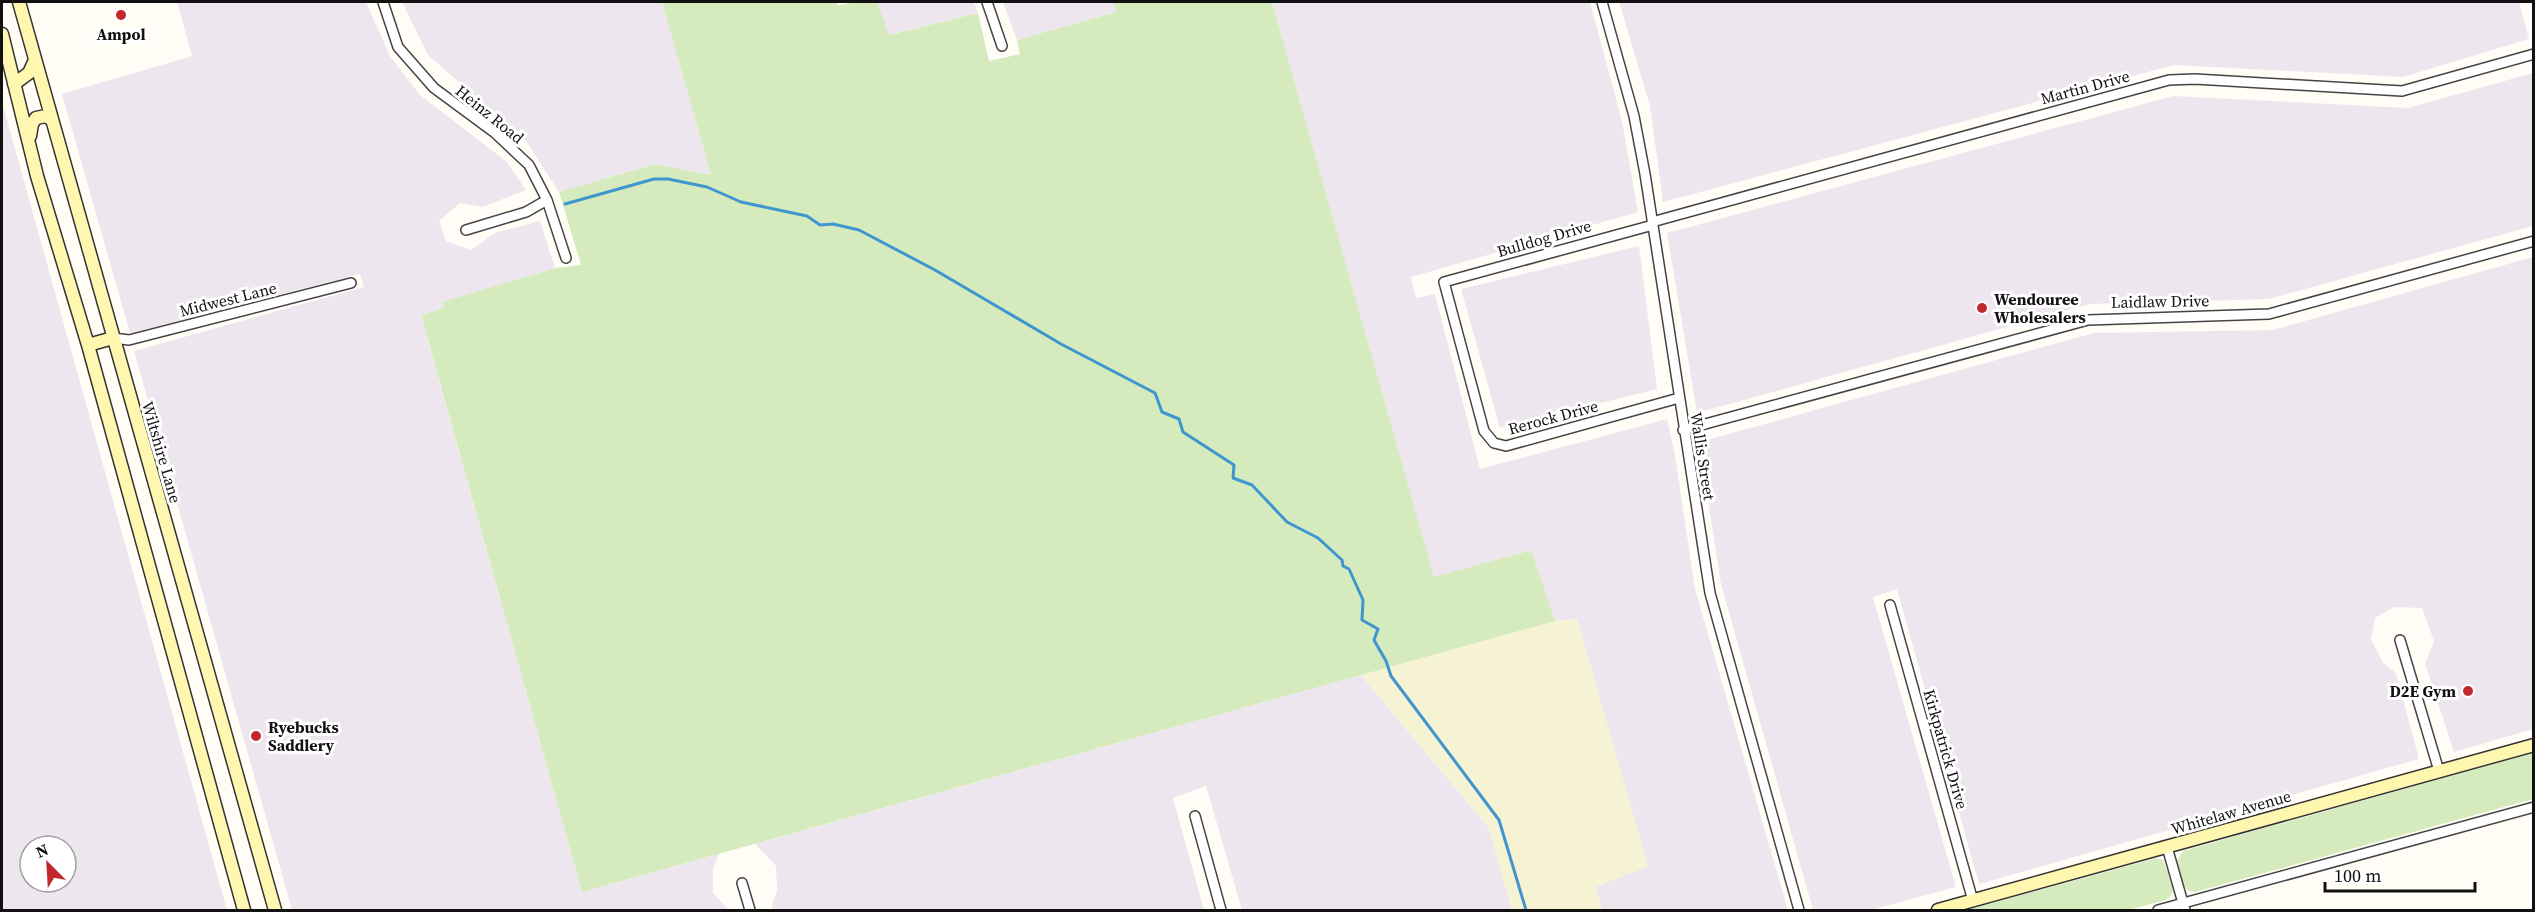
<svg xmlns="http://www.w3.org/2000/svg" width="2535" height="912" font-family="'Source Serif 4',serif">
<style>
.industrial{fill:#eee6ef;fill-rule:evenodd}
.farmland{fill:#f6f3d4}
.green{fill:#d5ebbd}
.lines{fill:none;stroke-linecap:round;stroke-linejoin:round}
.stream{stroke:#3f96cf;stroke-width:3}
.street-casing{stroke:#444;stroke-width:12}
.secondary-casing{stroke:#333;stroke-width:15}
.street{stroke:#fff;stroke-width:9}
.secondary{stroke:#fff6b0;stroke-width:12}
.poi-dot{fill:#c4262e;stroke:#fff;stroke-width:2}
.labels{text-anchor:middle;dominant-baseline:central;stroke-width:6;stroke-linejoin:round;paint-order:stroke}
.poi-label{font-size:16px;font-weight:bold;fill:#111;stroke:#fff;text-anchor:start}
.street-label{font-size:16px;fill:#111;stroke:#fff}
</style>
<rect width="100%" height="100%" fill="#fffdf5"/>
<!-- industrial -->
<path class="industrial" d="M177 2H366L390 56 420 95 507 162 526 190 483 207 460 203 439 221 446 241 471 250 495 233 540 221 555 268 443 302 444 308 421 316 582 892 719 854 713 868V893L729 910H292L134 351 364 287 360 274 130 333 62 94 192 56Z
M402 2H662L711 175 655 164 559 192 526 141 428 55Z
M877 2H974L978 13 888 35Z
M1003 2H1113L1116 12 1017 40Z
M1272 2H1590L1622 121 1638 212 1411 277 1416 298 1435 294 1480 469 1667 419 1675 455 1695 589 1788 910H1602L1595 887 1647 866 1577 619 1555 621 1530 550 1434 578Z
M1619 2H2519L2529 39 2403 77 2174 65 1663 202 1650 106Z
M2533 73V226L2269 299 2090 304 1697 413 1667 233 2173 96 2408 108Z
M2 102 227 910H2ZM30 846H66V882H30Z
M1639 246 1657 389 1500 428 1461 289Z
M2533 257V729L2454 752 2425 664 2434 641 2422 608 2394 607 2375 618 2371 639 2383 663 2396 673 2419 759 1979 884 1897 589 1873 597 1956 887 1871 910H1813L1721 584 1699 442 2094 333 2273 330Z
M1361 675 1489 828 1512 910H1242L1206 786 1173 798 1204 910H773L772 905 777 891 776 866 755 844Z"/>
<!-- farmland -->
<path class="farmland" d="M1577 619 1648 866 1595 887 1602 910H1512L1489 828 1361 675 1555 621Z"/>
<!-- green -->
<path class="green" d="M662 2H836L838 6 853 2H877L889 35 978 13 989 61 1020 54 1017 40 1116 12 1113 2H1272L1434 577 1531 550 1555 621 582 892 421 315 444 308 442 302 555 268 581 265 559 192 655 164 711 175Z
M2533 753V799L2195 892 2189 891 2184 886 2177 861 2183 851Z
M2157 858 2163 860 2173 889 2172 894 2166 900 2128 910H1967Z"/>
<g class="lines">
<!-- stream -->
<path class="stream" d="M565 204 654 179H668L707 187 741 202 807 216 820 225 833 224 859 230 935 270 1061 344 1155 393 1162 412 1179 419 1183 432 1234 465 1233 478 1252 485 1287 522 1318 538 1342 560 1343 566 1349 569 1363 600 1362 620 1378 629 1374 640 1386 661 1391 676 1499 820 1526 910"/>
<defs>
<path id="street" d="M383 2 398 47 434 88 495 133 529 165 547 200 566 258
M987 2 1002 46
M1602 2 1634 116 1645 174 1710 593 1799 910
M1652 222 2169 80 2195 79 2402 91 2534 54
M1653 225 1444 282 1484 431 1494 443 1506 446 1679 398
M466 230 526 212 547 200
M113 338 129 340 351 283
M1683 430 2088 320 2269 314 2534 241
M1890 605 1973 901
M2400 640 2439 771
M1195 816 1221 910
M2167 847 2185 910
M742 883 750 910
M2158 910 2534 807"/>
<path id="secondary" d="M19 2 275 910
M2 34 37 176 88 345 244 910
M14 84 29 73 35 60
M30 136 32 124 36 118 46 116 52 120
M88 345 113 338
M1938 910 2534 745"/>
</defs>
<!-- street casing -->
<use href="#street" class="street-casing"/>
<!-- secondary casing -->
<use href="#secondary" class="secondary-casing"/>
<!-- street -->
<use href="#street" class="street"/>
<!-- secondary -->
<use href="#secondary" class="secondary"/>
</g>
<!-- markers -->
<g class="poi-dot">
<circle cx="121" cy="15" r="6"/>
<circle cx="1982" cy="308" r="6"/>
<circle cx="2468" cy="691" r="6"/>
<circle cx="256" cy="736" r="6"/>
</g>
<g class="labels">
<!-- poi labels -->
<g class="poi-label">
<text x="121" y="34" text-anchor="middle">Ampol</text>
<text x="1994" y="299">Wendouree<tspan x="1994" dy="18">Wholesalers</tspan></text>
<text x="2456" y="691" text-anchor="end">D2E Gym</text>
<text x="268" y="727">Ryebucks<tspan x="268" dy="18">Saddlery</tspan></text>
</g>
<!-- street labels -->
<g class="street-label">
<text transform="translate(2085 87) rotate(-15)">Martin Drive</text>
<text transform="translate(490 114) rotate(39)">Heinz Road</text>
<text transform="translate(1544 238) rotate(-16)">Bulldog Drive</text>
<text transform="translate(228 299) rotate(-14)">Midwest Lane</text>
<text transform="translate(2160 301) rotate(-1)">Laidlaw Drive</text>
<text transform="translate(1553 417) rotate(-15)">Rerock Drive</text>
<text transform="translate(162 452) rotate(74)">Wiltshire Lane</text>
<text transform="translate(1703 456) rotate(81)">Wallis Street</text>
<text transform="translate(1946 749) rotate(74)">Kirkpatrick Drive</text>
<text transform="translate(2231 812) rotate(-16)">Whitelaw Avenue</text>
</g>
</g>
<!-- border -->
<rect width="2535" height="912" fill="none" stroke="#111111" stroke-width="6"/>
<!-- north arrow -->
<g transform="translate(48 864) rotate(336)"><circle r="28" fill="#ffffff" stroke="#a0a0a0" stroke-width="1.5"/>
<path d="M0-4.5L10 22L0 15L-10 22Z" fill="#c4262e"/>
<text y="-9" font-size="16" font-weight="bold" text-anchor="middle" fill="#111111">N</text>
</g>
<!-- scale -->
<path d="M2325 882v9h150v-9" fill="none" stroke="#111111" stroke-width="3"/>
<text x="2334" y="882" font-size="18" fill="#111111" stroke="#ffffff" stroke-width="4.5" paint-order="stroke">100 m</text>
</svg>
